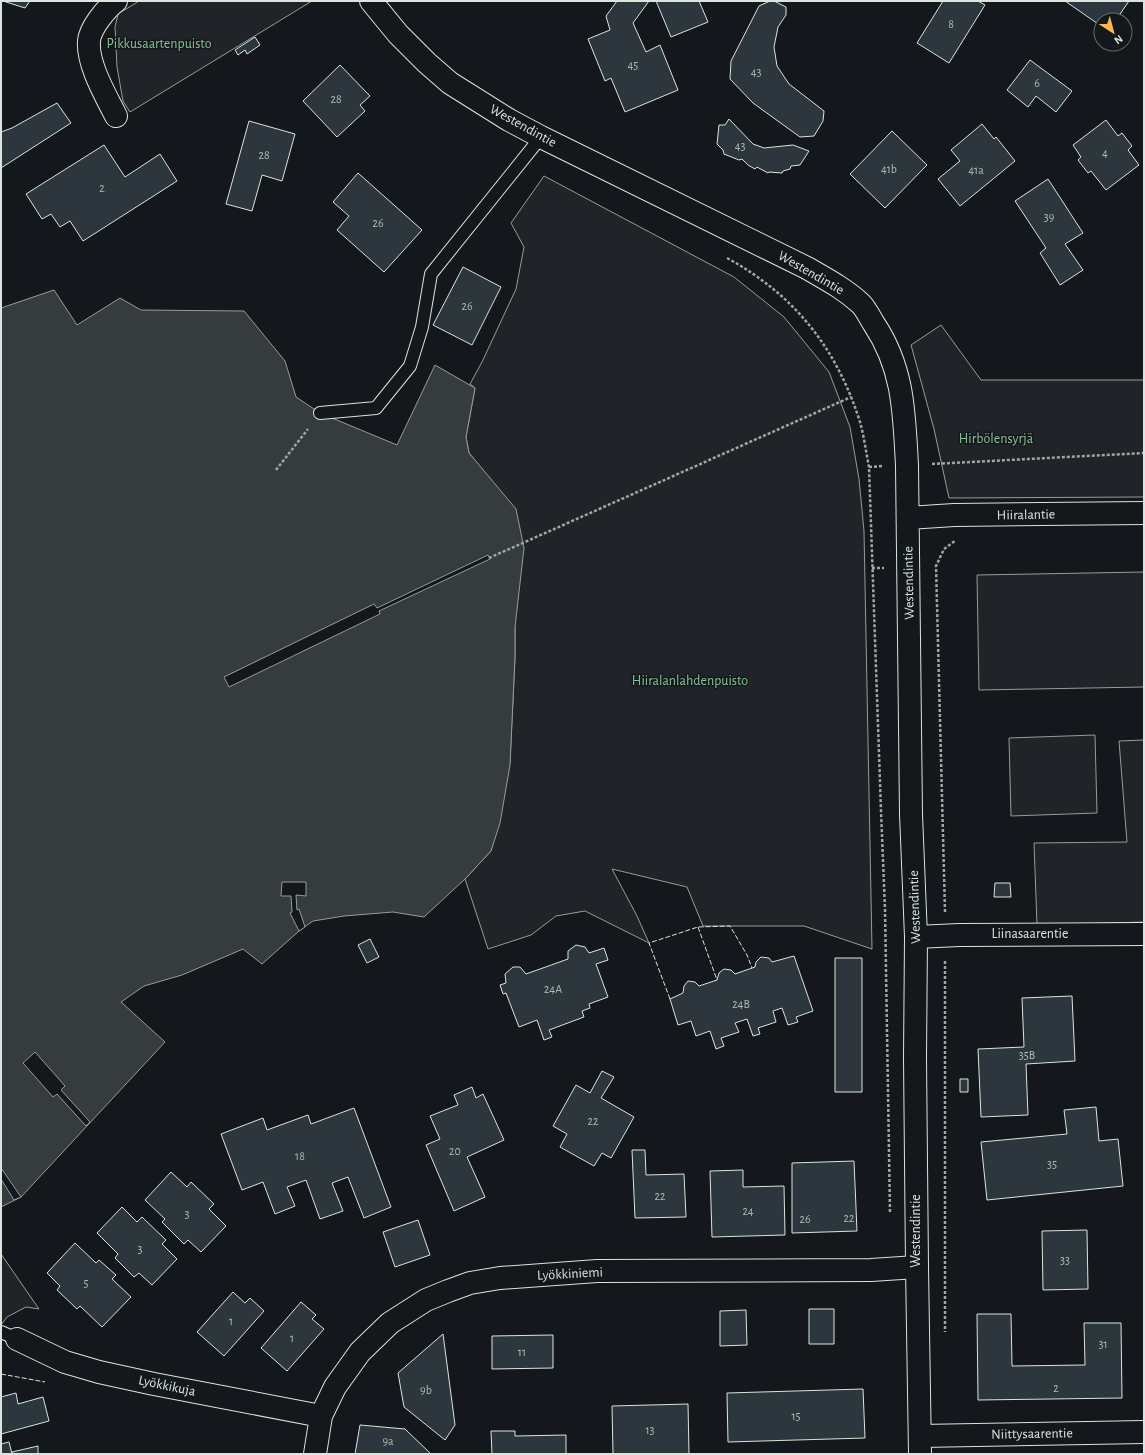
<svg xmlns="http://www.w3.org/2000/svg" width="1145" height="1455" font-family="'Alegreya Sans',sans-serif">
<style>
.green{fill:#202428;stroke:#939e99}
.water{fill:#363b3e;stroke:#939e99}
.pier{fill:#14181c;stroke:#939e99}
.building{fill:#2c363c;stroke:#d8e6dc}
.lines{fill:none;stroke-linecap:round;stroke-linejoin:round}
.service-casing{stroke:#d8e6dc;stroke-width:14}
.minor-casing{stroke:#d8e6dc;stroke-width:24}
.tertiary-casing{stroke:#d8e6dc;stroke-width:24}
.path{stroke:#9da8a2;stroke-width:2.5;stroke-dasharray:3 2;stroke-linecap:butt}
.service{stroke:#14181c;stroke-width:12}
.minor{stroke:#14181c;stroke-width:22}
.tertiary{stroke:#14181c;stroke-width:22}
.fence{stroke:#d8e6dc;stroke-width:1;stroke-dasharray:5 2;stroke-linecap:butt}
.labels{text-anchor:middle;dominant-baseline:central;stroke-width:3;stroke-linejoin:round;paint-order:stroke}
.number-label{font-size:12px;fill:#adbab4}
.park-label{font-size:14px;fill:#8ac095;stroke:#14181c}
.street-label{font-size:14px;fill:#d8e6dc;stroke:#14181c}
</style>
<rect width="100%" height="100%" fill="#14181c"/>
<!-- green -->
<path class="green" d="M139 1H312L130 112 123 101 117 67 115 27 118 14Z
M544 176 734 277 784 317 829 372 850 427 859 479 864 531 872 949 804 926H703L687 887 612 869 637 916 649 943 585 911 556 916 531 935 488 949 465 879 491 851 510 762 515 657V627L491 480 469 453 466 437 475 388 470 384 482 362 516 289 524 247 511 223Z
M941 325 981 380H1144V497L949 498 934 429 911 345Z
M1144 572V687L979 690 977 575Z
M1095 735 1097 813 1011 816 1009 738Z
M1144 740V922L1037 925 1034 843 1127 842 1119 741Z
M1 1254 39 1309 26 1307 7 1317 1 1325Z"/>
<!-- water -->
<path class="water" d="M54 290 77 325 120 298 141 310 244 311 285 361 296 397 320 413 397 445 435 365 475 388 466 437 469 453 516 509 524 548 515 627V657L510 765 500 823 491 851 465 879 424 917 393 912 344 916 313 921 299 931 262 964 243 949 182 975 144 986 121 1002 165 1042 21 1197 1 1207V308Z"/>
<!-- pier -->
<path class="pier" d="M488 555 490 559 379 611 380 614 229 687 224 677 374 604 377 608Z
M282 882H306V896L296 895 297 910 299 909 305 927 299 931 290 913 292 912 291 896H281Z
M35 1052 65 1086 61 1090 90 1122 86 1126 57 1094 53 1097 23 1063Z
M1 1168 21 1197 14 1200 1 1179Z"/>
<!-- building -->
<path class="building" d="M3 1H30L25 8Z
M617 1H649L633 23 646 52 660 45 678 90 625 112 611 78 605 81 588 39 610 30 606 16Z
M656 1H699L708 22 671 37Z
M770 1H774L786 7V15L778 27 774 47 777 66 789 84 824 111 823 121 814 136 800 137 753 103 730 79 731 61 759 6Z
M943 1H978L985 5 949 63 917 43Z
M1065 1H1129L1116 20H1101V26Z
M255 37 260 45 247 54 245 50 238 55 235 50Z
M1030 60 1072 91 1056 112 1036 96 1028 107 1007 90Z
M340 65 370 96 360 105 365 111 337 137 303 101Z
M57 103 71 123 1 168V132L12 128Z
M729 119 753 144 764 148 793 145 809 151 800 165 791 166 790 169 783 171 782 173 769 172 768 173 757 167 755 169 748 165 742 159 739 160 724 154 723 150 717 144 719 125H725Z
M1106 120 1118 136 1122 133 1132 146 1128 150 1139 165 1106 190 1091 171 1088 173 1078 160 1081 157 1073 145Z
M249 121 295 134 282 181 262 175 252 211 226 204Z
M982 124 994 139 996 137 1015 161 960 206 938 179 960 161 951 150Z
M892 131 927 165 885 208 850 174Z
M104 145 125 177 160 154 177 181 83 241 70 221 60 227 51 214 42 219 26 194Z
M358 173 422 230 384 272 337 230 349 216 333 202Z
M1048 179 1083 233 1065 244 1083 270 1060 285 1040 253 1046 248 1015 201Z
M463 267 501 287 472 345 433 325Z
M995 883H1010L1011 897H994Z
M370 939 379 957 367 963 358 945Z
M576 945 585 947 589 953 604 948 608 960 596 964 608 997 589 1004 590 1008 582 1011 584 1017 549 1030 552 1037 544 1040 537 1020 519 1027 506 993 503 994 500 985 506 983 505 974 513 967H520L526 974 568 959V951Z
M794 956 813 1011 796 1017 798 1022 788 1025 782 1008 773 1011 776 1022 758 1028 760 1034 753 1036 747 1019 735 1023 739 1032 721 1038 724 1046 716 1049 710 1031 696 1036 691 1021 678 1025 670 999 683 993 684 986 688 981 695 982 699 986 717 980 719 973 724 969 731 970 735 974 755 967 756 962 761 957 769 958 772 962Z
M835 958H862V1092H835Z
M1072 996 1075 1061 1026 1064 1028 1115 981 1117 978 1049 1024 1047 1022 998Z
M602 1071 614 1077 601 1098 634 1117 611 1158 602 1153 594 1166 560 1147 567 1134 553 1126 576 1085 590 1093Z
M960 1079H968V1092H960Z
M472 1087 476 1098 483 1094 504 1140 467 1157 485 1197 454 1211 426 1145 440 1139 430 1116 458 1105 454 1095Z
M1096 1107 1099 1141 1118 1139 1123 1186 987 1200 981 1142 1067 1134 1064 1110Z
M354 1108 391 1207 364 1218 348 1177 332 1183 343 1211 320 1219 306 1180 287 1187 295 1206 275 1214 263 1182 242 1190 221 1134 263 1118 267 1130 308 1115 311 1124Z
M632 1150H645L646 1175 684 1174 686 1217 635 1218Z
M854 1161 857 1231 792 1233V1163Z
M743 1170V1187L784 1186 785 1235 712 1237 710 1171Z
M171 1172 187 1187 191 1182 214 1204 209 1209 226 1226 201 1252 188 1240 184 1244 162 1222 165 1219 145 1200Z
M122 1207 137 1222 142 1217 166 1240 162 1244 177 1259 152 1285 139 1273 134 1277 115 1258 118 1254 97 1233Z
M418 1220 430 1255 395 1267 383 1232Z
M1087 1230 1088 1289 1043 1290 1042 1231Z
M75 1243 96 1263 99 1260 116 1275 112 1279 131 1297 102 1327 80 1306 77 1309 57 1290 60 1286 47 1273Z
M233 1292 245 1303 250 1298 264 1311 224 1356 197 1332Z
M301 1302 316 1315 312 1319 324 1329 287 1371 261 1348Z
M809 1309H834V1344H809Z
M746 1310 747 1345 720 1346V1311Z
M977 1314H1011L1012 1366 1085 1365 1084 1323H1121L1122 1398 978 1400Z
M443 1334 455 1425 445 1440 404 1407 398 1373Z
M553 1335V1368L492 1369V1336Z
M863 1389 865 1438 728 1442 727 1393Z
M16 1393 18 1404 43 1397 49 1421 1 1434V1397Z
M688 1404 689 1454H613L612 1406Z
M360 1425 405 1429 431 1454H355Z
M491 1431H515V1436L566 1435V1454H492Z
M9 1442 12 1454H1V1444Z
M38 1446V1454H12V1452Z"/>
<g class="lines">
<defs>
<path id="service" d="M320 413 376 408 410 366 422 327 431 274 541 137
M1 1332 17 1339"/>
<path id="minor" d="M116 116C106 96 87 64 89 41 90 28 106 9 116 1
M916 937 959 935 1144 934
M17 1339 65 1362 99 1372 154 1384 321 1416
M920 1436 1144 1432
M315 1454 321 1416 335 1387 360 1352 390 1323 426 1300 448 1291 470 1283 500 1278 597 1271 871 1270 917 1267"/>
<path id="tertiary" d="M371 1 398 34 427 63 450 83 509 120 541 137 807 268C826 279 845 289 861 304 866 309 870 318 874 324 904 369 904 413 907 465L911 814 916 937 915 1058 917 1267 920 1454
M908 518 954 515 1144 513"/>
</defs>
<!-- service casing -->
<use href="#service" class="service-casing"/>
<!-- minor casing -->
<use href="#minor" class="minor-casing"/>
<!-- tertiary casing -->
<use href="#tertiary" class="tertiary-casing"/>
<!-- path -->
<path class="path" d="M727 258C795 295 837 349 860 422 864 436 866 452 869 467L881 811 885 909 890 1213
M932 464 1144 453
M869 467 883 466
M276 470 308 429
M489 558 851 397
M872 568H884
M945 912 936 566 944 549 956 540
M945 961V1332"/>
<!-- service -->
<use href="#service" class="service"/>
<!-- minor -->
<use href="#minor" class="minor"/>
<!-- tertiary -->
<use href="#tertiary" class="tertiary"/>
<!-- fence -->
<path class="fence" d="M698 927 717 980
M670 999 649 943 698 927 730 926 747 955 752 968
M1 1374 45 1382"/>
</g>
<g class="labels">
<!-- number labels -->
<g class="number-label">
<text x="951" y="24">8</text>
<text x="633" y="65">45</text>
<text x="756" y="72">43</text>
<text x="1037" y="83">6</text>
<text x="336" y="99">28</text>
<text x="740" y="146">43</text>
<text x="1105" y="153">4</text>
<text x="264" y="155">28</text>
<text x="889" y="169">41b</text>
<text x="976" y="170">41a</text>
<text x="102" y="188">2</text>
<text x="1049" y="217">39</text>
<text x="378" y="223">26</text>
<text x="467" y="306">26</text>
<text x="553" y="989">24A</text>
<text x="741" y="1004">24B</text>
<text x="1027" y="1055">35B</text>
<text x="593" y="1121">22</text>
<text x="455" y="1151">20</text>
<text x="300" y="1156">18</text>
<text x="1052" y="1164">35</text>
<text x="660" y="1196">22</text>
<text x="748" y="1211">24</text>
<text x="187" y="1214">3</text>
<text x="849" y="1218">22</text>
<text x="805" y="1219">26</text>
<text x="140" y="1249">3</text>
<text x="1065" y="1260">33</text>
<text x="86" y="1283">5</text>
<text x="231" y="1321">1</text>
<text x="292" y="1338">1</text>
<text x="1103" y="1344">31</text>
<text x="522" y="1352">11</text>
<text x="1056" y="1388">2</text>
<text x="426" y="1390">9b</text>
<text x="796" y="1416">15</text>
<text x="650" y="1430">13</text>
<text x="388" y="1441">9a</text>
</g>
<!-- park labels -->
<g class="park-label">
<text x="159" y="44">Pikkusaartenpuisto</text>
<text x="996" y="439">Hirbölensyrjä</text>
<text x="690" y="681">Hiiralanlahdenpuisto</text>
</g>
<!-- street labels -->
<g class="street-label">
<text transform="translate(523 126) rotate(29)">Westendintie</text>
<text transform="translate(811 273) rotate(30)">Westendintie</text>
<text transform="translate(1026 515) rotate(-1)">Hiiralantie</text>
<text transform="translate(909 583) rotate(-91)">Westendintie</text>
<text transform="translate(915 907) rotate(-92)">Westendintie</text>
<text x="1030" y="934">Liinasaarentie</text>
<text transform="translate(916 1231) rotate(-90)">Westendintie</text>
<text transform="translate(570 1274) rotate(-3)">Lyökkiniemi</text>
<text transform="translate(167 1386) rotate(12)">Lyökkikuja</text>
<text transform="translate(1032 1434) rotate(-1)">Niittysaarentie</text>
</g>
</g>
<!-- border -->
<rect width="1145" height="1455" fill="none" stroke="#d8e6dc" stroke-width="4"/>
<!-- north arrow -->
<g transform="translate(1113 32) rotate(144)"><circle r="19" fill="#14181c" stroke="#626a69"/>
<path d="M0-3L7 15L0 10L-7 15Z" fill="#ffb74d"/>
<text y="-6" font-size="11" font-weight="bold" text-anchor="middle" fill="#d8e6dc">N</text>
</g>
</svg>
